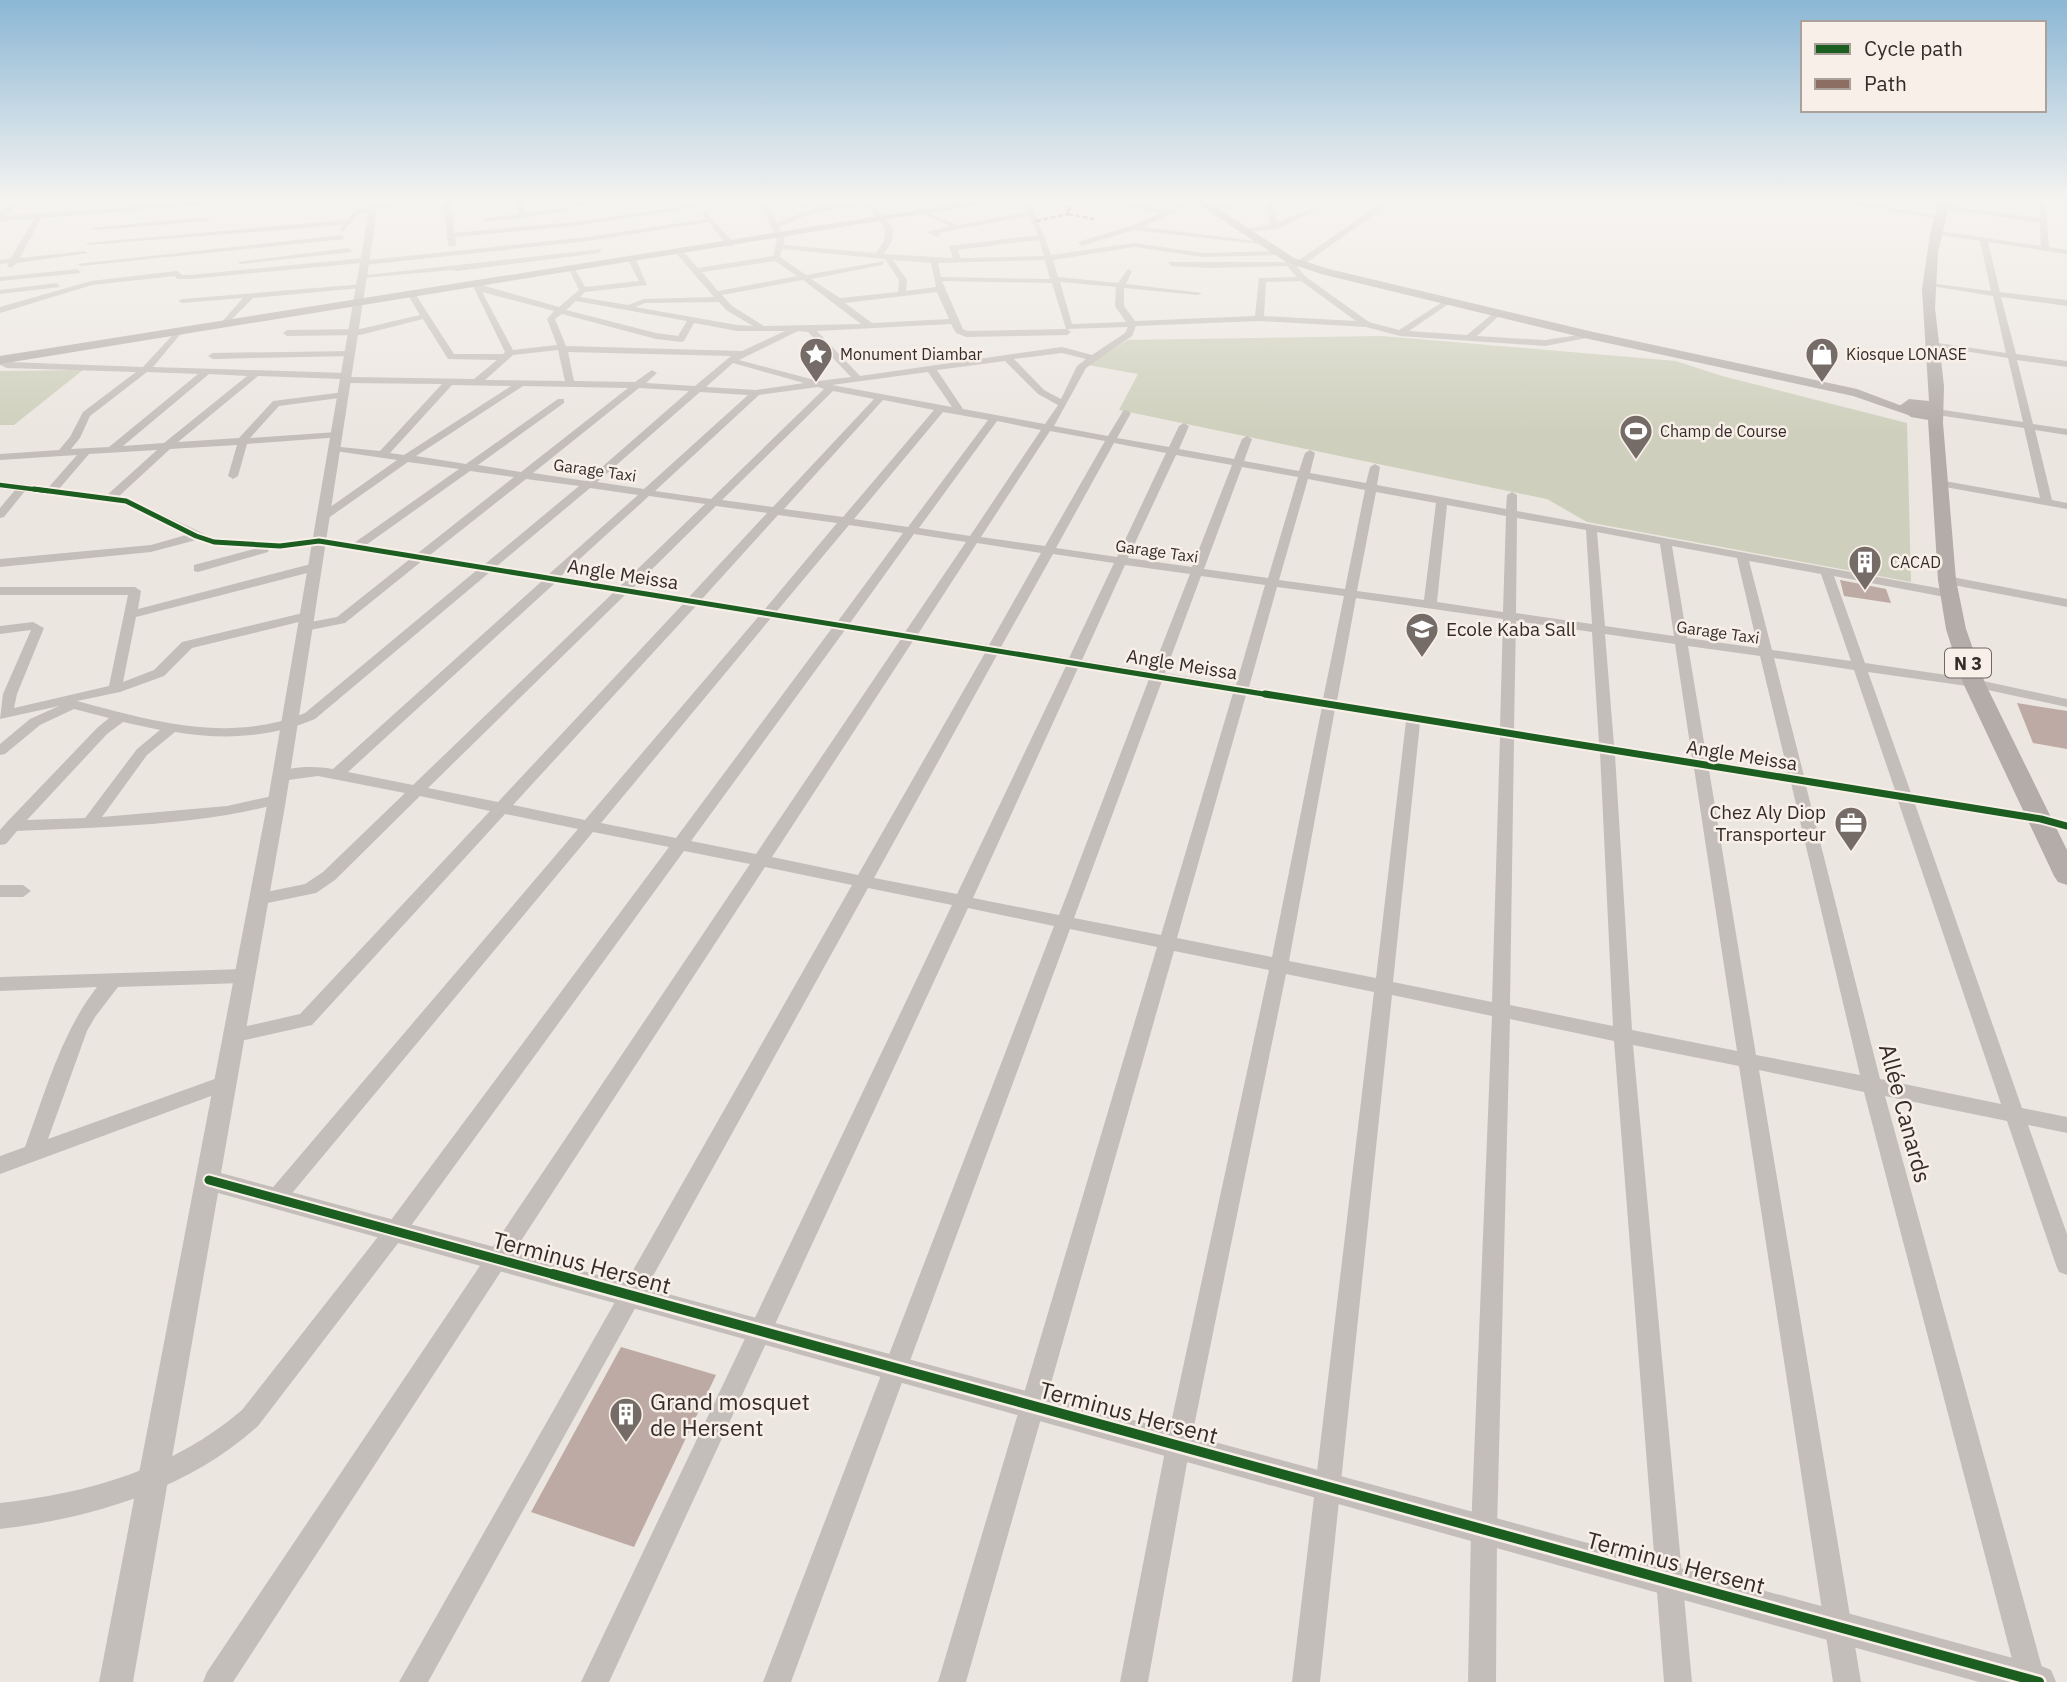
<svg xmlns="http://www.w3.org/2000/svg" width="2067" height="1682" font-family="'IBM Plex Sans',sans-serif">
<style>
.green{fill:#cecfbc}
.building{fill:#beaaa4}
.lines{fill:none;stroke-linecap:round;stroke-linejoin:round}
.minor{fill:#c4beba;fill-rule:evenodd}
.tertiary{fill:#c4beba;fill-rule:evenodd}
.secondary{fill:#b5aeaa;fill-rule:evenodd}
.primary{fill:#b3aca9;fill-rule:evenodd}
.quiet{stroke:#8d6e63;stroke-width:2.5;stroke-dasharray:5 2.5;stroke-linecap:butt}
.cycleway-far4-casing{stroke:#f8efe8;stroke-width:7}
.cycleway-far3-casing{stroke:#f8efe8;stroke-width:9}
.cycleway-far2-casing{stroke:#f8efe8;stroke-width:11}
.cycleway-far1-casing{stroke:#f8efe8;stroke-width:13}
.cycleway-casing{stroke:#f8efe8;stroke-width:15}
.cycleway-far4{stroke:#1b5e20;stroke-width:4.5}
.cycleway-far3{stroke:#1b5e20;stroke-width:5}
.cycleway-far2{stroke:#1b5e20;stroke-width:7}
.cycleway-far1{stroke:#1b5e20;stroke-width:9}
.cycleway{stroke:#1b5e20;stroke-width:10}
.labels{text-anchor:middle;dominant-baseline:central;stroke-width:5;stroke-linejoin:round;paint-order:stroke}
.far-poi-label{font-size:16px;fill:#352b28;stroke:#f8efe8;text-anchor:start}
.far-street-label{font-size:16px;fill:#352b28;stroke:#f8efe8}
.shield{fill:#f8efe8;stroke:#706662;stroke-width:2}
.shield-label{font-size:18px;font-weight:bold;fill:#352b28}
.street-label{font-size:19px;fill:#352b28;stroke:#f8efe8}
.poi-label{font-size:19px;fill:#352b28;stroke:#f8efe8;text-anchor:start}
.near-street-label{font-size:23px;fill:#352b28;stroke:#f8efe8}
.near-poi-label{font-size:23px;fill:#352b28;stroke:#f8efe8;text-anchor:start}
</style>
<rect width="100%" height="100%" fill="#ece6e0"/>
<!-- green -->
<path class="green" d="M1382 336 1676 361 1722 376 1907 423 1911 582 1587 522 1547 499 1119 410 1138 374 1088 365 1128 340Z
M83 370 14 425H0V371Z"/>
<!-- building -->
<path class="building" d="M1840 580 1886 589 1891 603 1844 596Z
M2017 703 2067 711V749L2033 743Z
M621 1347 716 1375 634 1547 531 1512Z"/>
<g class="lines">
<!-- minor -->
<path class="minor" d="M19 198H27L5 216 249 198H287L41 218 20 258 85 251 89 253 17 263 11 268 7 266 9 263 0 264V260L11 258 34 219 0 221V213Z
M101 198 111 200 61 206 58 204Z
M410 198H424L361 214 356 216 343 232 339 230 343 225 89 245 85 243 346 220 356 210Z
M443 198H450L454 233 574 222 700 204 704 206 574 226 455 237 456 245 452 247 448 245Z
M513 198H520L526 213 564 208 568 210 524 218 483 222 486 218 519 214Z
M548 198 574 203 598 198H655L574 207 559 205Z
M758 198 808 206 804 208 767 202 777 223 825 203 828 206 899 198H927L874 205 893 228 892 241 884 254 953 258 949 246 1038 235 1029 216 938 233 941 235 937 237 927 232 950 226 924 215V211L958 225 1027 212 1022 198H1029L1051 255 1134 243 1203 253 1278 251 1282 253 1278 255 1203 257 1134 247 1053 260 1058 277 1118 283 1128 269 1132 271 1126 284 1202 293 1198 295 1124 288V306L1135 321 1255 316 1259 278 1297 277 1287 266 1209 268 1171 266 1168 262H1286L1290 258 1306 277 1369 322 1399 330 1447 299 1451 301 1450 303 1409 331 1467 335 1497 310 1500 311V315L1477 336 1545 340 1592 333V337L1545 346 1400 336 1366 327 1259 321 1136 326 1132 336 1086 368 1054 426 1108 436 1123 411 1126 410 1131 413 1117 438 1169 447 1179 426 1184 423 1189 426 1179 449 1234 459 1242 439 1247 436 1252 439 1244 461 1299 471 1305 453 1310 450 1315 453 1310 473 1366 483 1370 467 1375 464 1380 467 1377 485 1506 509 1507 495 1512 492 1517 495V511L1954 591 1956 594 1950 598 1834 576 1865 663 1974 679 2067 699V707L1974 687 1868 672 1911 793 2041 814 2067 821V831L2041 824 1915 804 2022 1108 2067 1117V1133L2028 1125 2067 1234V1275L2059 1272 2056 1265 2007 1121 1885 1096 2046 1682H2018L1864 1092 1759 1070 1861 1682H1833L1739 1066 1633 1045 1692 1682H1664L1614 1041 1510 1019 1497 1530 1496 1682H1468L1471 1530 1492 1016 1392 995 1320 1682H1292L1374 992 1286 974 1190 1446 1148 1682H1120L1166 1446 1269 970 1174 951 966 1682H938L1157 947 1070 929 791 1682H763L1054 926 968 908 609 1682H581L952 905 868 888 428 1682H399L852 885 765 867 233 1682H203L207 1672 750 864 684 851 402 1238 258 1426C187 1490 93 1518 0 1529V1503C89 1493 173 1469 242 1410L388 1224 669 847 593 832 283 1204 276 1207 269 1204 266 1198 269 1192 578 829 505 814 312 1025 232 1043 225 1041 223 1036 225 1031 300 1014 490 811 420 796 335 880 316 893 258 905 252 903 250 899 252 895 305 884 323 872 405 793 318 776 281 781 274 776C286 765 317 766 333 769L542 581 490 572 315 719C269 738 224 740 175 732L147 755 102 817 227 806 277 795 282 797 285 800 282 803C197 826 105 827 17 831L6 844 0 845V830L7 822 97 728 109 718 74 709 40 725 5 754 0 755V744L30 719 59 706 0 719 3 694 31 630 0 634V626L33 622 44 628 17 694 14 708 109 686 128 595H0V587H135L141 591 138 609 315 563 319 564V570L136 617 123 682 154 670 182 642 307 612 313 616 311 619 192 648 164 676 120 692 77 701C152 721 230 744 305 713L477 570 422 561 345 623 305 631 299 627 300 624 337 617 410 559 319 544 269 549 268 552 198 572 194 571V565L258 548 214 545 196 540 151 552 0 567V559L151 545 186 535 123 504 25 491 4 517 0 518V508L15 490 0 488V482L48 488 77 455 0 460V454L59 450 70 437 83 412 136 372 7 368 0 365V358L9 362 143 367 179 328 183 331 153 367 347 373 351 377 474 379 497 360 448 359 423 319 360 335 287 336 283 333 287 330 360 329 420 315 408 295 412 293 416 295 454 354H503L505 352 471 282 559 307 579 290 568 267H574L585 287 639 281 628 260 632 258 636 260 647 285 585 292 580 297 628 305 644 299 714 297 675 252 682 250 698 268 773 256 777 240ZM867 206 885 228 884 241 876 253 783 245 785 240 779 227 817 211ZM1039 240 1044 256 961 258 957 250ZM782 249 885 259 899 280 898 292 840 298 811 279 882 265 885 261 806 275 780 257ZM893 260 931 263 936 287 906 291 907 280ZM1045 260 1050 279 941 277 938 263ZM775 261 797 276 718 291 702 272ZM803 280 861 324 764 326 732 306 722 295ZM942 281 1052 283 1066 329 1128 327 1125 333 1092 355 1062 347 860 376 817 331 951 324 956 333 966 337 1067 335 1071 332 1067 329 967 331 963 329ZM1301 281 1356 321 1264 316 1266 282ZM1060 282 1116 287 1115 306 1126 322 1072 324ZM482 292 554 311 547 319 557 345 513 350ZM937 292 949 319 872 323 845 303ZM576 301 687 321 678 336 656 333 566 310ZM719 302 726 310 753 326 737 325 635 307 645 303ZM562 314 656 339 681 342 684 341 694 323 737 331H785L742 351 566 346 555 319ZM798 331 808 332 851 377 818 381 739 360ZM558 350 565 381 485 380 513 355ZM568 352 731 356 695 386 646 383 657 373 652 370 635 382 574 381ZM1062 353 1086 359 1077 366 1061 399 1044 390 1014 359ZM1005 361 1038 394 1058 405 1045 424 963 409 937 370ZM733 363 804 383 756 390 706 387ZM147 372 198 374 109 447 71 449 80 438 90 416ZM928 372 952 407 832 385ZM209 374 247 376 164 443 123 446ZM258 376 342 379 346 383 442 384 380 451 331 446V450L335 451 397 460 319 515V519H327L408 462 459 469 354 543 319 538 280 542 215 539 130 499 118 497 170 449 237 445 228 476 233 479 238 476 247 444 341 437V433L337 432 250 438 279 406 347 397V393L344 392 273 401 239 438 178 442ZM452 385 511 386 404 455 390 453ZM523 386 628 388 521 472 478 465 564 403V399H558L466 464 416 456ZM818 387 824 389 711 499 655 491 759 395ZM639 388 689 391 586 481 533 473ZM833 391 874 399 773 507 722 500ZM700 392 748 395 644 489 597 482ZM883 400 934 410 843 517 784 509ZM943 412 988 420 908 527 854 519ZM997 421 1041 430 970 536 919 528ZM1050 431 1105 441 1045 546 981 537ZM1114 443 1166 453 1117 557 1056 548ZM157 450 107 495 59 489 89 454ZM1176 455 1232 465 1192 567 1128 558ZM1242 467 1298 477 1268 578 1204 569ZM470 471 514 477 418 553 366 545ZM526 479 579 486 485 564 430 555ZM1308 479 1365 490 1345 589 1279 580ZM590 488 638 495 549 574 497 566ZM1376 492 1436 503 1424 600 1357 591ZM649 496 705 504 620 586 561 576ZM1447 505 1506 516 1503 612 1437 602ZM716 506 767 513 689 597 633 588ZM778 515 837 523 765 609 702 599ZM1517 518 1586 530 1592 624 1516 613ZM849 525 903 533 838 621 777 611ZM1597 532 1660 544 1674 636 1605 626ZM914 534 966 542 905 632 850 623ZM977 543 1041 553 989 645 918 634ZM1672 546 1737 558 1758 648 1687 638ZM1053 554 1114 563 1069 658 1001 647ZM1749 561 1821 574 1851 661 1772 650ZM1125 565 1190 574 1152 671 1082 660ZM1201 576 1265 585 1236 685 1165 673ZM555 583 614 592 413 785 348 772ZM1277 587 1344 596 1323 699 1249 687ZM626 594 683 604 498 802 428 788ZM1356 598 1503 619 1500 727 1337 701ZM696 606 759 616 585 820 513 805ZM771 618 832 628 676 838 601 823ZM1516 621 1592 632 1599 743 1514 729ZM845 630 901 639 756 854 691 841ZM1605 634 1675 644 1692 758 1614 745ZM913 641 985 653 858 875 772 857ZM1688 646 1760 656 1788 773 1707 760ZM997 655 1066 666 957 894 874 878ZM1774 658 1854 670 1895 790 1804 776ZM1078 668 1149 679 1059 915 973 898ZM1162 681 1233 693 1161 935 1074 918ZM1246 695 1322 707 1272 957 1177 938ZM1335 709 1406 721 1376 978 1289 961ZM123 722 160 730 137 749 85 818 27 820 107 734ZM1420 723 1500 736 1492 1002 1393 982ZM1514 739 1600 752 1613 1026 1510 1005ZM1615 755 1694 768 1737 1051 1632 1030ZM1709 770 1791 783 1860 1075 1756 1055ZM1806 786 1898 801 2001 1104 1880 1079Z
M1087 198H1104L1168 210 1197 198V201L1143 227 1263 242 1259 244 1134 230 1081 246 1078 242 1131 226 1161 213Z
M1222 198H1230L1240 206 1207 210V208L1230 205Z
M1266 198H1273L1277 222 1312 209 1318 210 1277 229 1239 233 1242 229 1270 225Z
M1346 198H1358L1330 207 1327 205Z
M1389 198H1397L1302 266H1296V262Z
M1815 198H1834L1943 217 1939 219Z
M2039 198H2045L2049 247 2067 250V254L1988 242 2000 292 2067 300V306L2001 297 2016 354 2067 361V367L2017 360 2033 424 2067 429V435L2035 430 2052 500 2067 503V509L1939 486 1934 483 1939 480 2040 498 2024 428 1937 415 1932 412 1937 409 2023 422 2008 358 1927 345 1931 342 2006 353 1993 296 1925 285 1929 283 1991 291 1980 241 1935 234 1932 230 2041 246 2040 223 1943 208 1941 205 2040 218Z
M705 211 733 242V246H727L709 222 588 241 365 265 361 263 190 279H177L175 276 92 285 0 313V307L91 281 177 271 182 275H190L365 258 369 260 588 237 706 219 701 213Z
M207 217 210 221 95 230 91 228Z
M342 235 345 239 81 266 77 264Z
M349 248 352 252 241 264 237 262Z
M602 249 599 253 457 271 453 270 362 278 358 276Z
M78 269 81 273 0 281V277Z
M57 283 60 287 0 294V290Z
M364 284 361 288 253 298 224 327 220 324 243 298 182 303 178 301 182 299Z
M350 351 353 352V356L213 359 208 356 213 353Z
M1947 576 2067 599V607L1943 583 1941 580Z
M0 885H23L31 891 23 897H0Z
M243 969 249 971 252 976 249 981 243 983 118 987 95 1017 87 1031 48 1139 223 1076 230 1079 233 1084 230 1089 0 1174V1156L25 1147C45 1093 61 1033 97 987L0 991V977Z"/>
<!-- tertiary -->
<path class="tertiary" d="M371 198H379L286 800 221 1173 2039 1665 2051 1670 2056 1682H1979L218 1193 133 1682H99L268 800Z"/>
<!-- secondary -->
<path class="secondary" d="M993 198H1020L0 364V356Z
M1189 198H1202L1294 258 1329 269 1589 331 1857 389 1918 412 1911 416 1853 396 1589 339 1321 274 1286 262Z"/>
<!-- primary -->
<path class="primary" d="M1940 198H1951L1938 252 1935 308 1944 386 1943 423 1956 580 1966 629 1985 683 2067 850V885L2058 882 2054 876 1963 683 1946 629 1938 580 1928 420 1911 417 1898 407 1909 399 1929 401 1922 289 1930 234Z"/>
<!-- quiet -->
<path class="quiet" d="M1068 214 1094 219
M1036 221 1068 214 1065 213 1072 208 1063 207"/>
<defs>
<path id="cycleway-far4" d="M0 485 48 491"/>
<path id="cycleway-far3" d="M34 489 126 501 196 536 214 542 280 546 319 541 1276 696"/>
<path id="cycleway-far2" d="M1265 694 2041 819 2067 826"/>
<path id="cycleway-far1" d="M209 1180 559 1276"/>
<path id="cycleway" d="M553 1274 2039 1682"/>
</defs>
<!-- cycleway-far4 casing -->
<use href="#cycleway-far4" class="cycleway-far4-casing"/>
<!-- cycleway-far3 casing -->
<use href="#cycleway-far3" class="cycleway-far3-casing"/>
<!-- cycleway-far2 casing -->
<use href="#cycleway-far2" class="cycleway-far2-casing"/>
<!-- cycleway-far1 casing -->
<use href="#cycleway-far1" class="cycleway-far1-casing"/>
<!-- cycleway casing -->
<use href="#cycleway" class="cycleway-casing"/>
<!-- cycleway-far4 -->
<use href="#cycleway-far4" class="cycleway-far4"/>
<!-- cycleway-far3 -->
<use href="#cycleway-far3" class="cycleway-far3"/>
<!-- cycleway-far2 -->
<use href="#cycleway-far2" class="cycleway-far2"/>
<!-- cycleway-far1 -->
<use href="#cycleway-far1" class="cycleway-far1"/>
<!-- cycleway -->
<use href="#cycleway" class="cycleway"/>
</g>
<!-- sky -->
<linearGradient id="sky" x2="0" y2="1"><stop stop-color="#8bb7d5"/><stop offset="0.46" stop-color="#f6f4f1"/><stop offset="1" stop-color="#f6f4f1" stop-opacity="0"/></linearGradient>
<rect width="2067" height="434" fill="url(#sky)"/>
<!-- icons -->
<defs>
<symbol id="sight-pin" viewBox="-11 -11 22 30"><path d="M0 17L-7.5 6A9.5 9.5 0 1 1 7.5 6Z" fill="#756c68" stroke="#f8efe8"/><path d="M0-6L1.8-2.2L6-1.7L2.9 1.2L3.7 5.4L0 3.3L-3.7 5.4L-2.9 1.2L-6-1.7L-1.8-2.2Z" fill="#fff"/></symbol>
<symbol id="shop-pin" viewBox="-11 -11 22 30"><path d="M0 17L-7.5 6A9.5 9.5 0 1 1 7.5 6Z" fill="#756c68" stroke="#f8efe8"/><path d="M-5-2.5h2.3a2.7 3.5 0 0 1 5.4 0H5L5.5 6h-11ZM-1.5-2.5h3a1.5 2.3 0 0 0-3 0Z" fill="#fff"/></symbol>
<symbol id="stadium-pin" viewBox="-11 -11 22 30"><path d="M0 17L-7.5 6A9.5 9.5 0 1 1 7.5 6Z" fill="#756c68" stroke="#f8efe8"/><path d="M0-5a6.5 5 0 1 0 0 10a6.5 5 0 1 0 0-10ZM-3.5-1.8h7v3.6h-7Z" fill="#fff"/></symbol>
<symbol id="building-pin" viewBox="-11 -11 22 30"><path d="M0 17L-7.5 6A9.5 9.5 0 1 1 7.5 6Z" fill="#756c68" stroke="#f8efe8"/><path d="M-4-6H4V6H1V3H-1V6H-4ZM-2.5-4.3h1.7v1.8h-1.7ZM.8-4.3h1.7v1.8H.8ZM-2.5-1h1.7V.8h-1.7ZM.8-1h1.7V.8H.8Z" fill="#fff"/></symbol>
<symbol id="school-pin" viewBox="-11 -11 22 30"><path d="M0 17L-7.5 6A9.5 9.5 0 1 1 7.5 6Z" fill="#756c68" stroke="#f8efe8"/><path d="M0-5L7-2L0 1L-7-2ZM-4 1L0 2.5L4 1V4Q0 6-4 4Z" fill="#fff"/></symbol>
<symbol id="office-pin" viewBox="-11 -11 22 30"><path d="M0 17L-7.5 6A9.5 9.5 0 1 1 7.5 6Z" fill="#756c68" stroke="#f8efe8"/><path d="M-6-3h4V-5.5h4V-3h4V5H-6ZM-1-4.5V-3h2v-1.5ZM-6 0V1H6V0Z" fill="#fff"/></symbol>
</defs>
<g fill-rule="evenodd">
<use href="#sight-pin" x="797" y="335" width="38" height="52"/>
<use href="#shop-pin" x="1803" y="335" width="38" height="52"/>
<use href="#stadium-pin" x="1617" y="412" width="38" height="52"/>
<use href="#building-pin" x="1846" y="543" width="38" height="52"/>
<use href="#school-pin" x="1403" y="610" width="38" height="52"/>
<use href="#office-pin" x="1832" y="804" width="38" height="52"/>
<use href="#building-pin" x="607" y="1395" width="38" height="52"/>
</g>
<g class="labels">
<!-- far-poi labels -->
<g class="far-poi-label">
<text x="840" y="354">Monument Diambar</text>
<text x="1846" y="354">Kiosque LONASE</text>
<text x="1660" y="431">Champ de Course</text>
<text x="1890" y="562">CACAD</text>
</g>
<!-- far-street labels -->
<g class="far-street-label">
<text transform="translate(595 470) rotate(8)">Garage Taxi</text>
<text transform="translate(1157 551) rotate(8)">Garage Taxi</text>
<text transform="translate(1718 632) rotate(8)">Garage Taxi</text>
</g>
<!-- shield labels -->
<rect class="shield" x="1945" y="648.5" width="46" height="29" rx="5"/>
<g class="shield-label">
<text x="1968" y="663">N 3</text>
</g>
<!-- street labels -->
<g class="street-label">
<text transform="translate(623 574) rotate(9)">Angle Meissa</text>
<text transform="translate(1182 664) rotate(9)">Angle Meissa</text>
<text transform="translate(1742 755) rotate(9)">Angle Meissa</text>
</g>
<!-- poi labels -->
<g class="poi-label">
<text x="1446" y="629">Ecole Kaba Sall</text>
<text x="1826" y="812" text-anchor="end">Chez Aly Diop<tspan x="1826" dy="22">Transporteur</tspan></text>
</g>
<!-- near-street labels -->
<g class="near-street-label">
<text transform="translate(1906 1113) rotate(75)">Allée Canards</text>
<text transform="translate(582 1262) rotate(15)">Terminus Hersent</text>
<text transform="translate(1129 1412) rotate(15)">Terminus Hersent</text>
<text transform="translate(1676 1562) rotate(15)">Terminus Hersent</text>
</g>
<!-- near-poi labels -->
<g class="near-poi-label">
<text x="650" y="1401">Grand mosquet<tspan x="650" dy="26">de Hersent</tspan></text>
</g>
</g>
<!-- legend -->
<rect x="1801" y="21" width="245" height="91" fill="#f8efe8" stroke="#aaa19b" stroke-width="2"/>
<rect x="1815" y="44" width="35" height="10" fill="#1b5e20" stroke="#aaa19b" stroke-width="2"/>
<text x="1864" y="56" font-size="21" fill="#352b28">Cycle path</text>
<rect x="1815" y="79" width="35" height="10" fill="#8d6e63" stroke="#aaa19b" stroke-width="2"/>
<text x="1864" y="91" font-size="21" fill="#352b28">Path</text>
</svg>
